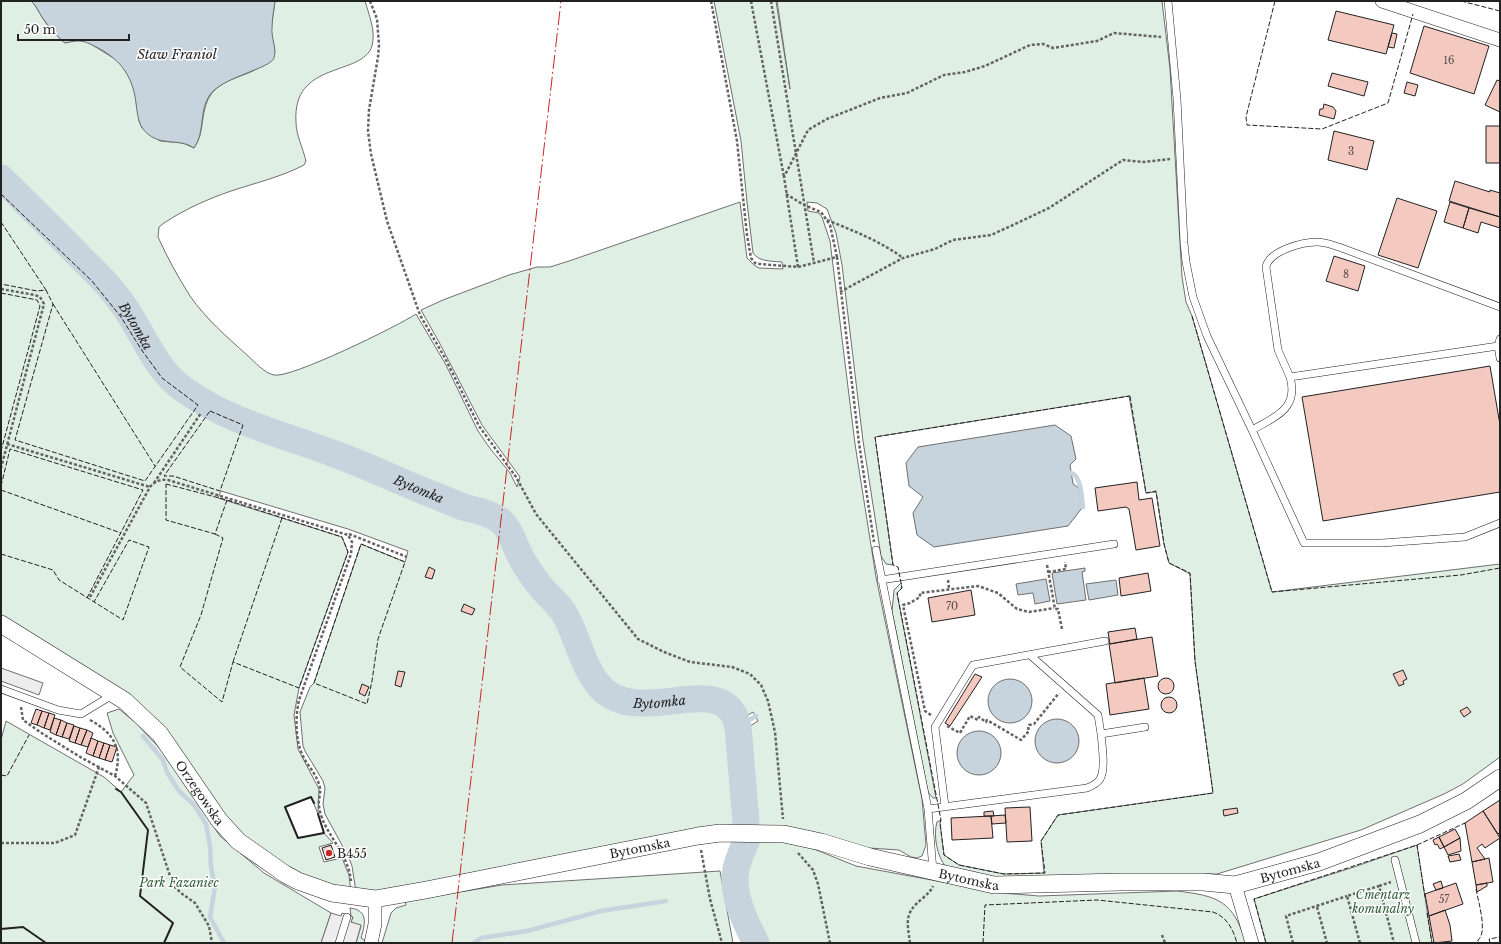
<svg xmlns="http://www.w3.org/2000/svg" width="1501" height="944" font-family="'Libre Baskerville',serif">
<style>
.green{fill:#e0efe3;stroke:#6f6f6f}
.parking{fill:#ededed;stroke:#6f6f6f}
.water{fill:#c7d3dd;stroke:#6f6f6f}
.lines{fill:none;stroke-linecap:round;stroke-linejoin:round}
.stream{stroke:#c7d3dd;stroke-width:4.5}
.river{stroke:#c7d3dd;stroke-width:27}
.building{fill:#f3c9c0;stroke:#222}
.service-casing{stroke:#222;stroke-width:8}
.minor-casing{stroke:#222;stroke-width:14}
.tertiary-casing{stroke:#222;stroke-width:18}
.path{stroke:#646464;stroke-width:2.5;stroke-dasharray:3 2;stroke-linecap:butt}
.service{stroke:#fff;stroke-width:7}
.minor{stroke:#fff;stroke-width:13}
.tertiary{stroke:#fff;stroke-width:17}
.fence{stroke:#222;stroke-width:1;stroke-dasharray:5 2;stroke-linecap:butt}
.wall{stroke:#222;stroke-width:2}
.power{stroke:#c62828;stroke-width:1;stroke-dasharray:14 3 2 3;stroke-linecap:butt}
.poi-dot{fill:#c62828;stroke:#fff;stroke-width:1.5}
.labels{text-anchor:middle;dominant-baseline:central;stroke-width:3;stroke-linejoin:round;paint-order:stroke}
.number-label{font-size:10px;fill:#564c4a}
.street-label{font-size:12px;fill:#222;stroke:#fff}
.poi-label{font-size:12px;fill:#222;stroke:#fff;text-anchor:start}
.park-label{font-size:12px;font-style:italic;fill:#2f5e38;stroke:#fff}
.water-label{font-size:13px;font-style:italic;fill:#222;stroke:#fff}
</style>
<rect width="100%" height="100%" fill="#fff"/>
<!-- green -->
<path class="green" d="M1 1H31C36 5 38 11 42 17 48 27 56 36 65 43L77 40 86 41 115 59 123 67 130 79 135 93 139 121 142 128 160 141 183 143 194 148C206 132 199 109 212 93 224 78 245 77 260 67 266 64 271 56 275 52L271 30 275 1H365C369 15 376 31 372 46 362 77 292 60 296 122 296 135 303 148 306 161L304 165C281 177 255 183 231 191 208 199 185 209 164 223L159 227 158 237C167 257 178 277 190 296 206 319 227 337 247 355 255 362 264 373 274 375 290 379 398 326 416 314L446 365 478 431 489 447 510 473 517 487 520 477 482 425 439 342 421 310 443 300 509 275 537 267H550L569 261 740 202 747 258 754 265 759 268 783 269 782 262C772 261 759 262 753 253L747 202 741 141 714 1H776L790 89 777 1H1162L1170 69 1182 277 1186 302 1192 316 1272 592 1500 564V757L1463 784 1444 794 1361 830 1217 874H1162L1015 881 946 867C937 857 933 835 937 822L941 820 940 823 944 855 959 865 1004 874 1044 873 1041 841 1058 815 1213 793 1195 661 1190 574 1169 563 1164 544 1156 492 1146 493 1129 396 875 437 893 565 886 564 881 556 863 441 842 265 836 233 827 209 817 203 807 202 808 211 819 213 822 217 830 241 855 444 876 577 922 799 926 845 922 856 917 858 911 857 899 850 854 847 752 828C748 803 747 778 747 753 747 743 744 737 747 728L758 721 753 712 741 719 737 708 726 699 715 693 672 695 654 699H633L620 694 605 686 599 680 584 650 580 635 570 616 545 586 531 564 516 539 507 515 494 504 489 503 480 507 472 508 415 486 392 474 332 450 245 420 200 397 183 386 169 373 155 354 141 328 122 299 103 276 1 175Z
M1 181 97 276 117 300 137 329 148 351 162 370 177 387 197 400 243 425 330 455 386 477 435 500 485 518 493 524 500 530 505 537 515 560 532 589 559 618 568 641 570 650 580 672 593 689 604 700 613 705 620 708 647 710H668L701 706 716 708 723 712 727 716 732 729 733 763 739 794 741 825 486 872 375 891 356 892 352 866 349 858 325 814 323 804 325 788 323 781 305 751 303 746 300 712 310 687 314 683 361 544 405 562 408 551 348 529 221 491 218 498 342 537 348 552 299 688 294 715 298 749 319 789 318 814 311 797 285 807 298 838 324 833 333 843 319 847 324 862 342 858 349 875 351 893 332 891 237 837 164 734 1 621Z
M901 583 902 588 897 593 936 798H933L928 792 892 611 894 590Z
M119 709 136 723 166 755 220 836 264 873 331 913 321 943H1V740L6 721 104 777 121 792 134 775 113 733 107 713Z
M751 841H783L814 849 856 866 1002 893 1039 896 1177 891C1219 896 1233 901 1246 943H763C754 938 743 909 741 899 739 890 739 879 740 870 742 860 749 854 751 841Z
M1417 845 1432 943H1266L1254 899 1351 868Z
M720 871 733 943H382L391 913 396 908 406 905 405 901 502 885Z
M350 908C369 910 365 925 361 938L365 940 364 943H356L361 926 351 922 353 917 351 916Z"/>
<!-- parking -->
<path class="parking" d="M1 668 43 683 39 695 1 681Z
M331 913 341 916 342 913 353 917 351 922 361 925 356 943H321Z"/>
<!-- water -->
<path class="water" d="M31 1H275C274 10 272 19 272 28 271 38 277 48 274 58 270 69 221 77 209 96 199 112 205 133 194 148 178 137 158 148 143 129 138 122 137 111 136 103 133 78 122 61 100 49 84 41 83 39 65 43 56 36 49 27 42 17 38 11 36 5 31 1Z
M1055 425 1071 436 1076 459 1070 465 1073 484 1079 488 1082 508 1068 526 934 547 917 535 913 513 923 497 909 486 906 463 918 447Z
M1085 568V571L1082 572 1086 600 1057 604 1052 573Z
M1046 579 1050 601 1035 604 1033 593 1018 595 1016 584Z
M1116 580 1118 595 1089 600 1086 584Z
M988 701a22 22 0 1 1 44 0a22 22 0 1 1-44 0Z
M1035 741a22 22 0 1 1 44 0a22 22 0 1 1-44 0Z
M957 753a22 22 0 1 1 44 0a22 22 0 1 1-44 0Z"/>
<g class="lines">
<!-- stream -->
<path class="stream" d="M1071 473C1081 475 1082 498 1083 507
M738 727 756 716
M143 736 163 760 167 772 179 791 195 806 206 824 210 846 211 867 215 887 210 917 224 943
M474 943 481 938 527 931 601 911 666 901"/>
<!-- river -->
<g class="river">
<path id="s1" d="M1 178C28 205 55 231 81 258 94 271 107 283 118 298 141 326 152 367 183 389 227 421 281 434 332 453 366 465 398 481 431 494 442 498 453 503 463 507 477 511 493 513 504 524 512 533 517 552 524 563 529 571 535 580 541 587 548 596 558 603 564 613 577 635 581 662 597 683 632 730 709 675 733 713 736 716 736 722 738 727L746 822"/>
<path d="M747 839C743 849 738 859 736 869 731 894 745 921 756 943"/>
</g>
</g>
<!-- building -->
<path class="building" d="M1336 11 1394 25 1386 54 1328 40Z
M1424 26 1489 46 1474 94 1410 73Z
M1392 33 1397 34 1394 48 1388 47Z
M1332 73 1368 82 1364 96 1328 86Z
M1497 80 1500 81V112L1485 105Z
M1407 82 1418 85 1415 96 1404 93Z
M1324 104 1333 107 1336 111 1334 119 1319 115 1320 109H1323Z
M1486 126H1500V163H1486Z
M1334 131 1374 141 1367 170 1328 160Z
M1455 181 1490 192V190L1500 193V217L1449 201Z
M1397 198 1437 211 1418 268 1378 255Z
M1450 202 1469 208 1463 228 1444 222Z
M1469 208 1500 217V228L1481 222 1478 233 1463 228Z
M1334 256 1365 266 1358 291 1326 281Z
M1490 366 1500 425V492L1323 521 1302 397Z
M1137 482 1139 500 1152 498 1160 546 1136 550 1129 509 1126 507 1098 511 1095 488Z
M429 567 435 570 432 579 425 577Z
M1148 573 1151 591 1121 596 1119 578Z
M971 590 975 615 932 622 928 598Z
M464 604 475 609 472 615 461 611Z
M1135 628 1137 639 1110 644 1108 632Z
M1152 637 1158 676 1115 683 1109 644Z
M1403 670 1407 679 1403 681 1404 684 1399 686 1393 674Z
M398 671 405 672 401 687 395 685Z
M975 674 982 677 950 726 945 723Z
M1158 686a8 8 0 1 1 16 0a8 8 0 1 1-16 0Z
M1144 678 1149 709 1110 715 1106 684Z
M362 684 369 687 365 696 359 693Z
M1161 705a8 8 0 1 1 16 0a8 8 0 1 1-16 0Z
M1467 707 1471 712 1464 717 1460 711Z
M36 709 42 711 37 725 31 723Z
M42 711 49 713 44 728 37 725Z
M49 713 55 715 50 730 44 728Z
M54 718 61 720 56 735 50 732Z
M61 720 67 723 62 737 56 735Z
M67 723 74 725 69 739 62 737Z
M74 726 80 728 75 743 69 741Z
M80 728 87 730 81 745 75 743Z
M87 730 93 733 88 747 81 745Z
M91 738 98 741 93 756 86 753Z
M98 741 104 743 99 758 93 756Z
M104 743 110 745 105 760 99 758Z
M110 745 117 747 112 762 105 760Z
M1500 800V832L1498 834 1483 811Z
M1030 807 1032 841 1007 842 1005 808Z
M1237 808 1238 813 1224 816 1223 810Z
M993 811 994 816H984V812Z
M1483 811 1500 838 1485 848 1482 844 1477 848 1485 859 1472 862 1465 823Z
M1005 815 1006 823 992 824 991 816Z
M991 816 993 838 952 840 951 818Z
M1455 829 1460 838 1444 847 1439 837Z
M1439 837 1444 847 1440 849 1437 844 1435 845 1433 840Z
M1460 838 1461 851 1448 855 1444 847Z
M331 845 335 857 326 860 322 848Z
M1459 854 1461 860 1450 862 1448 856Z
M1489 858 1493 882 1476 885 1472 862Z
M1441 881 1443 888 1436 890 1433 884Z
M1456 883 1463 904 1429 916 1425 894Z
M1487 883V886L1477 892 1476 885Z
M1445 910 1450 925 1452 941 1434 943 1429 916Z"/>
<g class="lines">
<defs>
<path id="service" d="M1168 1 1177 99 1184 243 1186 262 1193 297 1207 336 1252 430 1304 543H1382L1465 537 1500 523
M1498 346 1500 358
M1290 377 1278 350 1266 267C1269 251 1302 242 1317 242 1325 242 1332 245 1339 247L1500 307
M1252 430C1275 417 1299 409 1290 377L1498 346 1500 339
M876 550 928 809 933 871
M881 580 1114 544
M1030 655 1098 715 1101 734 1145 727
M1 689 58 710 81 714 114 694
M945 806 935 727 973 665 1105 641
M928 809 1087 788C1092 786 1097 784 1100 779 1106 770 1102 745 1101 734
M1395 860 1416 943
M339 943 347 917"/>
<path id="minor" d="M1382 1 1500 40
M1235 885 1252 943
M371 943 375 924V899"/>
<g id="tertiary">
<path id="s2" d="M1 624 125 701 160 734 219 820 238 841 285 874 298 881 332 893 375 899 426 890 698 836 720 833 784 834 821 842 870 857 994 885 1121 882H1203L1235 885 1319 862 1420 824 1466 801 1500 778"/>
</g>
</defs>
<!-- service casing -->
<use href="#service" class="service-casing"/>
<!-- minor casing -->
<use href="#minor" class="minor-casing"/>
<!-- tertiary casing -->
<use href="#tertiary" class="tertiary-casing"/>
<!-- path -->
<path class="path" d="M370 1 377 19 379 45 378 57 369 110 368 131 371 154 387 221 420 315 445 358 479 426 516 477 536 514 638 639 664 652 690 662 732 667 750 674 761 685 768 701 775 732 783 819
M711 1 737 141 747 235 751 258 755 263 760 264 798 267 837 257 859 443 874 542
M751 1 784 177
M771 1 814 263
M786 194 804 205 821 212 830 225 837 257
M827 220C854 231 880 241 903 258
M798 267 784 177 808 130 827 119 880 98 907 93 944 75 965 72 985 66 1030 45 1043 44 1053 48 1097 41 1114 33 1161 37
M1 289 35 295 40 297 44 304 1 468
M840 292 903 258 935 249 953 240 991 235 1013 225 1049 208 1123 160 1144 162 1170 159
M7 444 150 487
M154 483 201 413
M349 534 407 557
M1047 565 1055 609H1058L1062 629
M1048 572 1066 569 1065 562
M948 580 949 589
M90 597 150 487C155 481 161 479 168 480L348 535 352 542 351 554 299 700C295 718 295 743 305 760 310 768 316 775 319 784 322 792 318 798 319 805 319 811 322 818 324 823 334 843 349 859 351 881
M21 707 23 720 43 734 82 758 115 776 146 803 173 885 181 893 195 903 209 926 212 943
M931 715 925 711 903 605 910 603 920 597V593L978 586 998 593 1017 609 1029 612 1054 608
M90 720C114 733 123 749 115 776
M947 726 960 733 970 716 978 720 979 717 986 722 987 720 1021 740 1029 731 1028 727 1029 725 1034 724 1059 693
M1 843H55L75 835 99 767
M701 850 710 899 722 943
M798 853 813 870 818 884 830 943
M1379 886 1391 882
M1317 907 1327 943
M1162 935 1165 943
M910 943C907 921 904 913 923 898 927 894 931 891 933 886
M1293 943 1286 916 1347 896
M1360 943 1347 896 1379 886 1394 943"/>
<!-- service -->
<use href="#service" class="service"/>
<!-- minor -->
<use href="#minor" class="minor"/>
<!-- tertiary -->
<use href="#tertiary" class="tertiary"/>
<!-- fence -->
<path class="fence" d="M1275 1 1246 117 1247 125 1322 129 1388 103 1413 14
M1461 1 1500 11
M1 194 92 281 121 317 141 349 162 378 198 405 145 481 15 440 53 304 46 290 37 291 1 284
M1 222 46 290
M1 293 37 300 40 306 1 451
M53 304 155 466
M1192 316 1272 592 1461 575 1500 568
M1130 396 1146 493 1156 491 1164 544 1169 563 1190 573 1195 661 1213 793 1058 815 1041 841 1045 873 1004 874 959 865 944 855 940 823 941 820 897 593 902 588 898 567 893 565 875 437Z
M210 411 243 425 220 491 173 476H164Z
M166 484 227 500 215 534 166 520Z
M1 486 10 449 143 490 87 598
M1 490 121 533
M215 534 223 538 201 615 180 667 222 702 233 662 299 688 348 552 342 537 227 500
M361 544 405 562 378 639 372 681 367 704 314 683Z
M1 554 53 570 59 580 123 620 149 547 129 540 94 602
M233 662 282 518
M1 775 7 776 29 735
M1417 845 1465 823V826
M1476 889C1478 901 1488 932 1478 940V943
M1427 913 1432 943
M983 943 985 905 1097 900 1213 912C1227 917 1233 929 1237 943
M1266 943 1254 899 1417 845 1425 897
M1490 943 1489 939 1500 937"/>
<!-- wall -->
<path class="wall" d="M116 789 121 792 148 830 140 896 173 923 164 943
M314 803 311 797 285 807 298 838 324 833 318 814
M1 929 23 927 46 943"/>
<!-- power -->
<path class="power" d="M452 943 561 1"/>
</g>
<!-- markers -->
<circle class="poi-dot" cx="329" cy="853" r="4"/>
<g class="labels">
<!-- number labels -->
<g class="number-label">
<text x="1449" y="60">16</text>
<text x="1351" y="151">3</text>
<text x="1346" y="274">8</text>
<text x="952" y="606">70</text>
<text x="1444" y="899">57</text>
</g>
<!-- street labels -->
<g class="street-label">
<text stroke="none"><textPath href="#s2" startOffset="265">Orzegowska</textPath></text>
<text stroke="none"><textPath href="#s2" startOffset="748">Bytomska</textPath></text>
<text stroke="none"><textPath href="#s2" startOffset="1408">Bytomska</textPath></text>
<text stroke="none"><textPath href="#s2" startOffset="1084">Bytomska</textPath></text>
</g>
<!-- poi labels -->
<g class="poi-label">
<text x="337" y="853">B455</text>
</g>
<!-- park labels -->
<g class="park-label">
<text x="179" y="882">Park Fazaniec</text>
<text x="1383" y="894">Cmentarz<tspan x="1383" dy="14">komunalny</tspan></text>
</g>
<!-- water labels -->
<g class="water-label">
<text x="177" y="54">Staw Franiol</text>
<text stroke="none"><textPath href="#s1" startOffset="201">Bytomka</textPath></text>
<text stroke="none"><textPath href="#s1" startOffset="537">Bytomka</textPath></text>
<text stroke="none"><textPath href="#s1" startOffset="884">Bytomka</textPath></text>
</g>
</g>
<!-- border -->
<rect width="1501" height="944" fill="none" stroke="#222222" stroke-width="4"/>
<!-- scale -->
<path d="M18 34v6h111v-6" fill="none" stroke="#222222" stroke-width="2"/>
<text x="24" y="34" font-size="12" fill="#222222" stroke="#ffffff" stroke-width="3" paint-order="stroke">50 m</text>
</svg>
